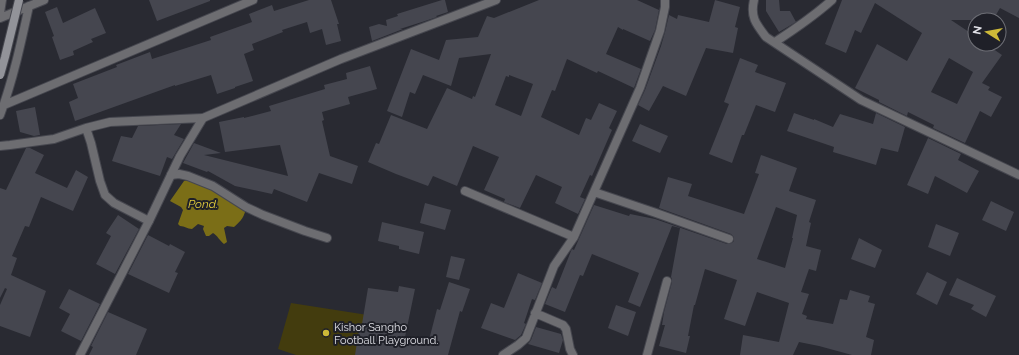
<svg xmlns="http://www.w3.org/2000/svg" width="1019" height="355" font-family="Raleway,sans-serif">
<style>
.green{fill:#433c0e}
.water{fill:#7b6e17}
.building{fill:#45464f;fill-rule:evenodd}
.lines{fill:none;stroke-linecap:round;stroke-linejoin:round}
.minor-casing{stroke:#46474f;stroke-width:10}
.tertiary-casing{stroke:#46474f;stroke-width:10}
.minor{stroke:#6d6d71;stroke-width:8}
.tertiary{stroke:#6d6d71;stroke-width:8}
.secondary-bridge-casing{stroke:#46474f;stroke-width:10;stroke-linecap:butt}
.secondary-bridge{stroke:#929399;stroke-width:8}
.poi-dot{fill:#cdb938;stroke:#1f2028;stroke-width:1.5}
.labels{text-anchor:middle;dominant-baseline:central;stroke-width:4;stroke-linejoin:round;paint-order:stroke}
.poi-label{font-size:11px;fill:#e0e0e6;stroke:#1f2028;text-anchor:start}
.water-label{font-size:12px;font-style:italic;fill:#e5ce3c;stroke:#1f2028}
</style>
<rect width="100%" height="100%" fill="#292a32"/>
<!-- green -->
<path class="green" d="M291 303 374 316 366 355H296L278 349Z"/>
<!-- water -->
<path class="water" d="M191 179 246 207C245 216 241 221 234 227L227 226 224 228 227 242 224 244C220 241 217 235 213 233L209 236H206L203 229 204 226 198 224 192 229C187 229 185 226 180 226L178 224 183 210 181 207 170 201 184 181Z"/>
<!-- building -->
<path class="building" d="M149 0H210V1L157 21Z
M309 0H331L339 24H337L341 41 326 45 322 29 310 33 307 22 282 30 283 32 252 44 254 50 244 54 253 81 235 87V88L217 94 211 75 175 86V85L75 121 69 102 78 98 73 84 117 67 116 65 150 52 152 59 211 40 210 37 252 22 249 14 272 5 274 11Z
M442 0H445L448 12 436 16 437 17 422 22 400 29H403L372 41 369 27 379 24 387 26 386 20 398 16 397 14Z
M539 0H637L659 10 655 30 650 41 623 29V30L618 27 606 54 641 69 634 88 598 71 597 73 567 59 555 91 552 90 541 117 579 135 586 118 591 120 599 103 617 111 609 128 612 130 592 176 590 175 580 197 585 199 578 214 555 203 562 187 536 175 520 208 504 202 505 199 484 190 499 157 473 146 457 186 433 176 428 186 396 174 368 162 376 143 379 144 391 115 427 129 447 88 472 99 473 96 475 97 491 54 459 58 451 86 423 75 415 94 410 92 402 117 387 111 411 49 439 60 446 40 478 37 487 16 494 18ZM509 75 533 84 521 116 495 105 506 76 509 77Z
M715 0 740 7 735 27 738 28 733 53 706 48 686 96 663 86 649 111 638 105 645 90 661 46 665 32 669 15 677 19 678 15 709 22Z
M766 0H779L780 11H790L796 22 779 32 766 11Z
M842 0H1019V18L1000 8 993 20H951L975 36V44H986L1002 55 982 83 990 87 988 90 1002 97 991 117 980 111 965 143 933 128 934 125 908 112 907 116 879 102V100L855 88 877 44 907 61 922 33 875 3 861 33 855 30 846 53 825 44ZM949 58 973 72 957 104 931 92Z
M57 7 63 23 95 8 106 33 91 39 93 42 73 51 74 55 60 60 52 37 54 36 45 12Z
M740 58 758 65 755 72 786 83 775 112 756 105 744 135H742L732 163 709 154 729 104 724 102Z
M370 66 377 89 348 97 350 104 322 112 324 120 322 121 330 156 358 166 352 184 319 173 307 202 274 189 272 194 235 186 208 171 207 172 183 163 194 143 221 153 204 155 288 176 280 145 225 152 219 122 244 117V118L271 111 269 106 325 89 324 85 347 79 346 73Z
M35 107 40 135 34 136 20 132 16 111Z
M794 113 814 120V119L833 127 840 114 873 124 876 113 905 127 898 152 881 148 876 165 833 152 834 147 787 131Z
M181 124 174 135 184 139 172 159 167 157 160 176 112 161 121 136 132 138 138 126Z
M640 124 668 136 660 153 632 141Z
M928 138 961 154 958 160 979 171 967 193 935 176 928 194 907 185Z
M26 148H30L44 155 35 173 67 188 76 170 88 177 73 211 41 197 29 227 25 226 12 256 17 258 11 275 46 291 30 337 0 326V305L7 289 5 288 0 298V188L6 190Z
M761 155 797 168 789 191 816 200 809 222 811 223 806 246 821 250 816 271 809 269 801 292 809 294 802 314 807 316 806 319 833 324 840 299 847 300 850 290 870 296 868 302 875 304 866 337 874 340 871 355H852L819 346 799 342 793 355H740L743 335 779 342 789 303 757 292 745 326 724 319 737 280 705 269 695 305H694L688 336H690L686 353 659 346 665 325H662L664 312 672 282V279L671 277 680 228 672 226 640 307 628 302 639 273 592 254 583 276 580 275 565 312 545 304 552 287 556 289 571 251 572 249 574 250 594 205 629 216 630 214 655 219 727 244 732 243 734 241V238L733 236 731 234 659 208 668 177 692 184 688 196 744 214 759 174 755 173ZM776 207 797 215 792 238H793L785 268 757 259Z
M991 201 1014 212 1006 231 982 220Z
M425 203 451 210 445 230 420 223Z
M118 215 139 229 115 274 96 264 111 236 106 233Z
M382 222 424 232 419 254 399 249V246L378 241Z
M936 224 959 233 950 256 928 247Z
M148 235 169 246 170 244 185 252 175 272 178 273 169 293 128 274Z
M859 238 882 250 875 268 851 259Z
M451 256 465 259 459 280 446 277Z
M927 272 947 282 937 305 916 294Z
M518 273 542 283 535 300 532 299 524 323 526 324 521 335 515 340 481 328 491 303 504 308Z
M957 278 996 296 986 317 971 309 974 305 949 295Z
M449 282 470 289 462 312 460 311 448 355H355L360 324H362L368 288 398 292 399 286 415 289 405 337 429 340 437 309 440 310Z
M69 289 100 304 81 341 61 331 70 314 59 308Z
M616 305 636 312 628 336 608 328Z
M108 312 147 329 136 355H89L93 347 91 346Z
M536 327 561 334 563 340 559 353 528 344 531 340Z"/>
<g class="lines">
<defs>
<path id="minor" d="M754 0C750 17 756 24 766 37L861 100 1019 175
M0 13 2 0
M0 18 44 0
M775 42C795 29 814 16 832 0
M4 105 253 0
M0 115C13 80 21 43 29 6
M86 128 91 143 100 181 105 195 114 203 149 221
M0 146 10 145 54 139 86 128 110 122 203 118
M171 175 179 174 188 176 213 186 246 207 263 215 305 231 327 238
M465 191 574 237
M594 192 656 213 729 239
M535 313 563 325 566 329 570 349 573 355
M503 355 518 345 526 338 554 266 574 237 640 88 660 31 665 7V0
M647 355 667 281"/>
<path id="tertiary" d="M80 355 149 221 180 156 203 118 341 59 496 0"/>
</defs>
<!-- minor casing -->
<use href="#minor" class="minor-casing"/>
<!-- tertiary casing -->
<use href="#tertiary" class="tertiary-casing"/>
<!-- minor -->
<use href="#minor" class="minor"/>
<!-- tertiary -->
<use href="#tertiary" class="tertiary"/>
<defs>
<path id="secondary-bridge" d="M0 75 5 57 19 0"/>
</defs>
<!-- secondary-bridge casing -->
<use href="#secondary-bridge" class="secondary-bridge-casing"/>
<!-- secondary-bridge -->
<use href="#secondary-bridge" class="secondary-bridge"/>
</g>
<!-- markers -->
<circle class="poi-dot" cx="326" cy="333" r="4"/>
<g class="labels">
<!-- poi labels -->
<g class="poi-label">
<text x="334" y="327">Kishor Sangho<tspan x="334" dy="13">Football Playground.</tspan></text>
</g>
<!-- water labels -->
<g class="water-label">
<text x="203" y="204">Pond.</text>
</g>
</g>
<!-- north arrow -->
<g transform="translate(987 32) rotate(281)"><circle r="19" fill="#1f2028" stroke="#6c6d74"/>
<path d="M0-3L7 15L0 10L-7 15Z" fill="#cdb938"/>
<text y="-6" font-size="11" font-weight="bold" text-anchor="middle" fill="#e0e0e6">N</text>
</g>
</svg>
